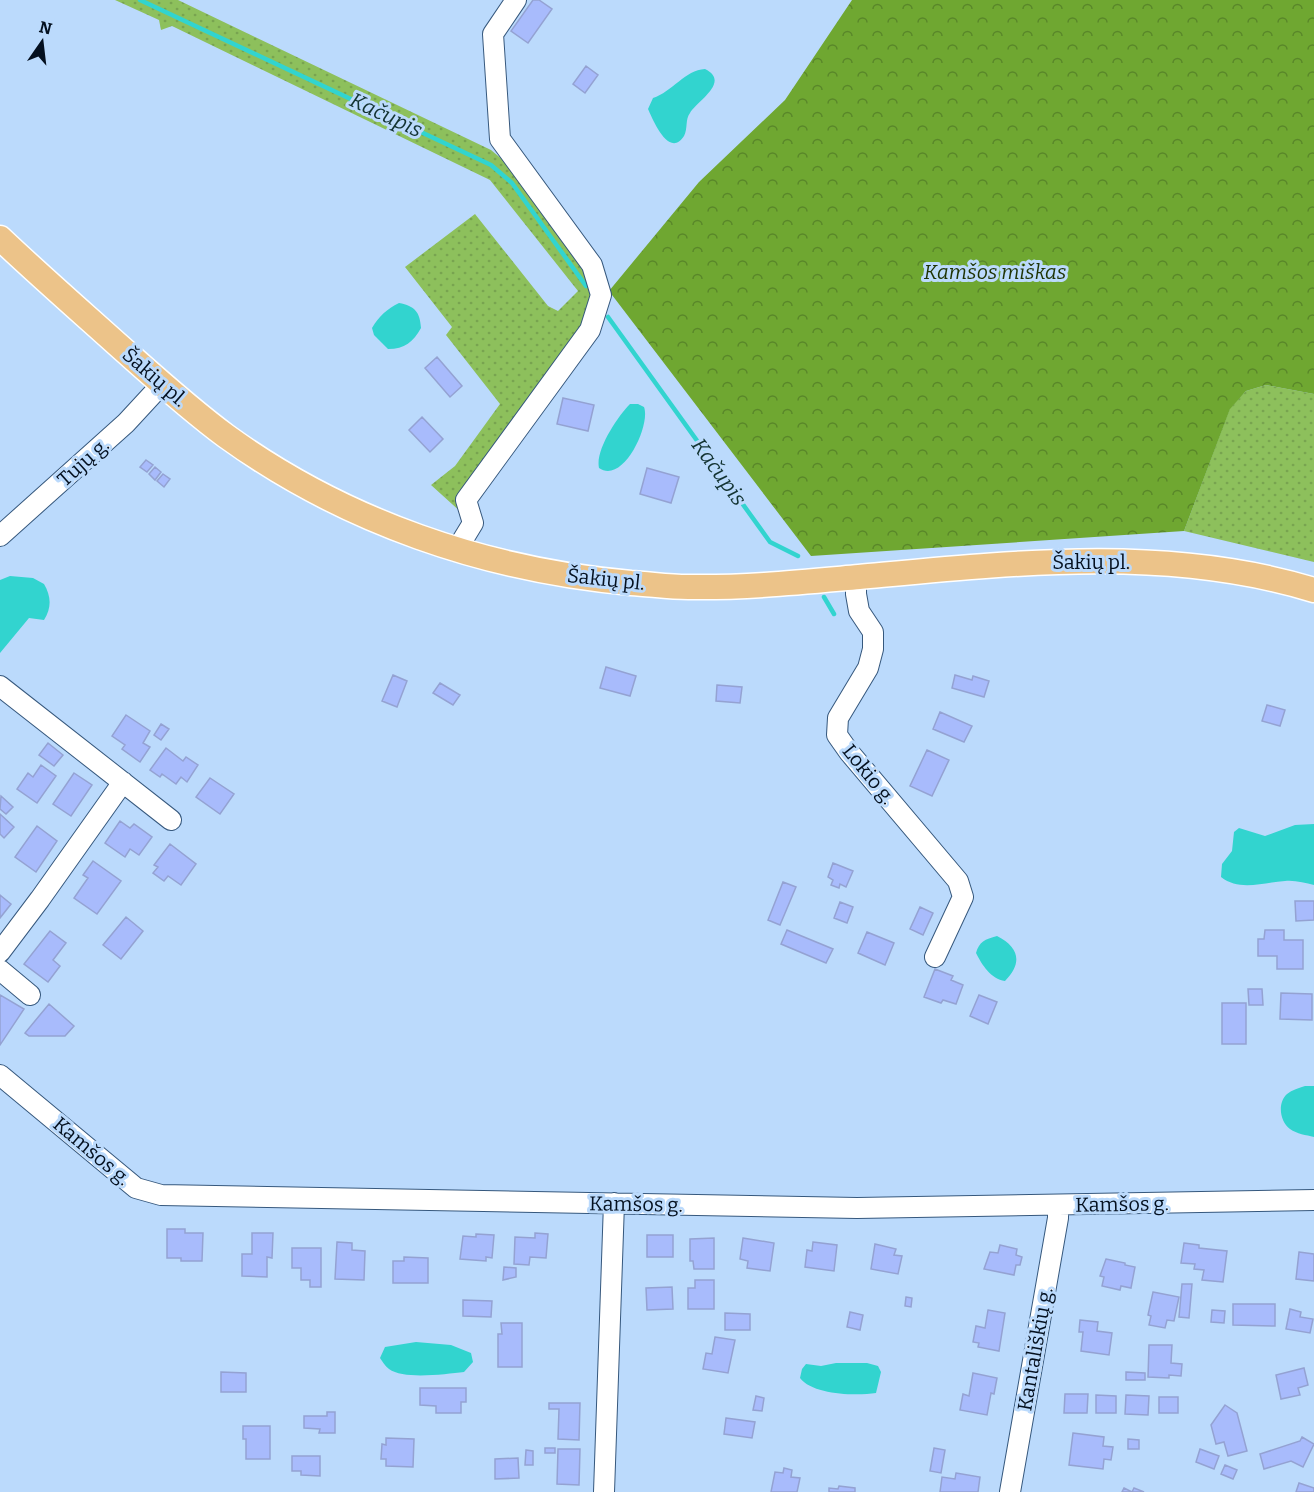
<svg xmlns="http://www.w3.org/2000/svg" width="1314" height="1492" font-family="Bitter,serif">
<style>
.grass{fill:url(#grass-dots)}
.forest{fill:url(#forest-crowns)}
.water{fill:#32d4cf}
.lines{fill:none;stroke-linecap:round;stroke-linejoin:round}
.stream{stroke:#32d4cf;stroke-width:4.5}
.building{fill:#a8bbfc;stroke:#94a2d2;stroke-width:1.5}
.minor-casing{stroke:#36587d;stroke-width:22}
.major-casing{stroke:#fff;stroke-width:27}
.minor{stroke:#fff;stroke-width:20}
.major{stroke:#ecc389;stroke-width:24}
.labels{text-anchor:middle;dominant-baseline:central;stroke-width:6;stroke-linejoin:round;paint-order:stroke}
.park-label{font-size:20px;font-style:italic;fill:#1e3304;stroke:#bbdafc}
.street-label{font-size:20px;fill:#04101f;stroke:#bbdafc}
.water-label{font-size:21px;font-style:italic;fill:#133332;stroke:#bbdafc}
</style>
<defs>
<pattern id="grass-dots" width="8" height="8" patternUnits="userSpaceOnUse" patternTransform="scale(1.5)"><rect width="8" height="8" fill="#8dc05c"/><path d="M2 2h.1M6 6h.1" fill="none" stroke="#78a450" stroke-width="1.8" stroke-linecap="round"/></pattern>
<pattern id="forest-crowns" width="20" height="18" patternUnits="userSpaceOnUse" patternTransform="scale(1.5)"><rect width="20" height="18" fill="#6fa731"/><path d="M2 6a3 3 0 1 1 6 0M12 15a3 3 0 1 1 6 0" fill="none" stroke="#598729"/></pattern>
</defs>
<rect width="100%" height="100%" fill="#bbdafc"/>
<!-- grass -->
<path class="grass" d="M115 0H178L491 150 522 176 609 291 477 491 473 523 431 485 455 466 500 404 446 335 452 327 405 267 475 214 548 306 558 311 578 291 490 180 172 26 161 30 159 20Z
M1266 385 1314 394V562L1184 531 1230 408 1246 391Z"/>
<!-- forest -->
<path class="forest" d="M852 0H1314V394L1266 385 1246 391 1230 409 1184 531 811 556 609 291 699 182 785 100Z"/>
<!-- water -->
<path class="water" d="M705 69C731 82 697 101 690 113 685 119 688 129 684 136 669 159 653 120 648 109L653 98C672 92 685 70 705 69Z
M399 303C415 306 420 312 421 328 413 342 405 349 388 349L374 335 372 328C379 316 387 309 399 303Z
M630 404H638L644 407C651 425 623 485 599 468 595 450 618 416 630 404Z
M10 576 33 578 44 584C51 596 52 607 44 620L29 618 0 653V580Z
M1314 824V885C1305 883 1295 880 1285 881 1264 882 1240 892 1221 877L1222 864 1232 851 1234 832 1239 828 1265 836 1295 825Z
M997 936C1019 947 1023 963 1005 981 991 979 982 965 976 953 979 942 985 939 997 936Z
M1305 1086H1314V1137C1306 1135 1297 1134 1290 1129 1280 1122 1277 1103 1287 1094 1292 1090 1299 1088 1305 1086Z
M416 1342 451 1345 471 1353 473 1362 464 1372C445 1374 404 1380 389 1369 385 1366 382 1361 380 1358L385 1347Z
M836 1363H867L878 1366 881 1372 876 1393C856 1396 813 1395 800 1378L802 1369 806 1364 821 1366Z"/>
<g class="lines">
<!-- stream -->
<path class="stream" d="M140 0 491 165 512 183 586 286
M608 317 770 542 798 556
M824 597 834 614"/>
</g>
<!-- building -->
<path class="building" d="M533 0H539L552 9 528 43 511 31Z
M586 66 598 75 585 93 573 84Z
M437 357 462 386 450 397 425 368Z
M563 398 594 405 588 431 557 424Z
M422 417 443 439 430 452 409 430Z
M146 460 153 465 147 472 140 467Z
M155 467 161 472 155 480 149 474Z
M647 468 679 477 671 503 640 494Z
M163 474 170 479 164 487 157 481Z
M606 667 636 676 630 696 600 688Z
M393 675 407 681 397 707 382 701Z
M955 675 972 680 973 676 989 681 984 697 952 688Z
M440 683 460 695 453 705 433 693Z
M717 685 742 687 740 703 716 701Z
M1267 705 1285 710 1280 726 1262 721Z
M940 712 972 726 964 742 933 729Z
M126 715 150 731 143 743 150 747 140 762 122 749 125 745 112 736Z
M161 724 169 729 161 740 154 735Z
M48 743 63 755 54 766 39 755Z
M166 748 183 761 186 757 198 765 187 782 181 777 176 784 162 774 160 777 150 770Z
M927 750 949 760 932 796 910 786Z
M41 765 56 776 37 803 17 789 28 773 33 777Z
M74 773 92 785 71 816 53 804Z
M210 778 234 794 220 814 196 797Z
M1 796 13 807 6 814 0 809Z
M0 814 14 827 4 838 0 834Z
M120 821 130 828 134 824 152 837 139 855 130 849 125 857 105 843Z
M37 826 57 841 36 872 15 857Z
M170 844 196 864 181 885 168 876 164 881 153 873 158 867 154 865Z
M93 861 121 881 97 914 74 898 88 878 83 875Z
M833 863 853 871 846 887 840 884 839 888 831 885 833 880 828 877Z
M783 882 796 887 780 925 768 920Z
M0 895 11 904 0 918Z
M1295 901H1314V920L1296 921Z
M840 902 853 907 847 923 834 918Z
M920 907 933 913 923 935 910 929Z
M126 917 143 931 121 959 103 945Z
M787 930 833 949 826 963 781 944Z
M1265 930H1284V940H1303V969H1277V956H1258V939H1264Z
M50 931 66 943 53 960 60 966 48 982 24 964Z
M867 932 894 943 885 965 858 953Z
M935 969 953 976 951 980 963 985 956 1004 943 1000 941 1003 924 997Z
M1248 989H1262L1263 1005H1249Z
M1281 993 1312 994V1020L1280 1019Z
M0 995 24 1009 0 1045Z
M979 995 997 1002 988 1024 970 1016Z
M1222 1003H1246V1044H1222Z
M49 1004 74 1026 65 1036H29L25 1033Z
M167 1229H185V1233H203L202 1261H181V1258H167Z
M252 1233H273L272 1258 267 1257V1277L242 1276V1254H252Z
M535 1233 548 1234 546 1258 530 1257 529 1265 514 1264 515 1237 535 1238Z
M476 1234 494 1235 492 1258 486 1257V1261L460 1259 463 1236 476 1237Z
M647 1235H673V1257H647Z
M714 1238V1269H694L693 1261H690V1239Z
M743 1238 774 1243 770 1271 747 1268 748 1261 740 1259Z
M337 1242 352 1243V1250L365 1251 364 1280 335 1279Z
M813 1242 837 1245 834 1271 805 1267 807 1250 812 1251Z
M1184 1243 1199 1245V1248L1227 1251 1223 1282 1202 1280 1204 1270 1194 1269 1195 1264 1181 1263Z
M875 1244 896 1249 894 1255 902 1256 898 1274 871 1269Z
M1000 1245 1017 1249 1016 1255 1022 1257 1020 1265H1016L1014 1275 984 1269 990 1252 998 1253Z
M292 1248H321V1287H310V1280H301V1268H292Z
M1299 1252 1314 1254V1281L1296 1279Z
M404 1257 428 1258V1283H393V1261H404Z
M1106 1259 1125 1263V1265L1135 1267 1131 1288 1121 1286 1120 1290 1102 1286 1104 1277 1100 1276Z
M504 1267 516 1268V1277L503 1280Z
M695 1280H714V1309H688V1288H695Z
M1182 1284H1192L1189 1318 1179 1317Z
M672 1287 673 1309 647 1310 646 1288Z
M1153 1292 1179 1297 1174 1321 1167 1320 1165 1328 1149 1325 1151 1316 1148 1315Z
M906 1297 912 1298 911 1307 905 1306Z
M463 1300 492 1301 491 1317 463 1316Z
M1233 1304H1275V1326L1233 1325Z
M1290 1309 1301 1312 1300 1317 1313 1319 1310 1333 1286 1329Z
M988 1310 1005 1313 999 1351 978 1347 979 1343 973 1342 976 1326 985 1328Z
M1212 1310 1225 1311 1224 1323 1211 1322Z
M850 1312 863 1315 860 1330 847 1327Z
M725 1313 750 1314V1330H725Z
M1080 1320 1098 1322 1097 1331 1112 1333 1109 1355 1081 1351 1083 1332H1079Z
M501 1323H522V1367H498V1334H502Z
M715 1337 735 1340 728 1373 703 1369 706 1353 712 1354Z
M1149 1345H1172L1171 1363 1182 1364 1181 1376 1169 1375V1378L1148 1377Z
M1304 1368 1308 1385 1298 1388 1300 1395 1281 1399 1276 1375Z
M221 1372 246 1373V1392H221Z
M1126 1372 1145 1373V1380H1126Z
M973 1373 997 1378 994 1394 991 1393 987 1415 960 1410 963 1394 969 1396Z
M420 1388H466V1402H461V1413H436V1406L420 1405Z
M1065 1394H1088L1087 1413H1064Z
M1096 1395 1116 1396V1413H1096Z
M1126 1395 1149 1396 1148 1415 1125 1414Z
M756 1396 764 1398 762 1411 753 1410Z
M1159 1397H1178V1413H1159Z
M549 1403H580L579 1440 558 1439 559 1409H549Z
M1225 1405 1237 1413 1247 1451 1228 1456 1224 1442 1216 1444 1211 1425Z
M327 1412H335V1433H319L320 1429 304 1428V1416H327Z
M726 1418 755 1422 752 1438 724 1434Z
M243 1426H270V1459H246V1439H243Z
M1073 1433 1104 1437 1103 1446 1113 1447 1111 1460 1104 1459 1103 1469 1069 1465Z
M1302 1437 1314 1444 1303 1467 1291 1461 1264 1469 1260 1454 1300 1441Z
M386 1438 414 1439 413 1467 386 1466V1459H381L382 1444 386 1445Z
M1128 1439 1139 1440V1449H1128Z
M545 1448H555V1453H545Z
M934 1448 945 1450 941 1473 930 1471Z
M558 1449H580L579 1485 557 1484Z
M1200 1449 1219 1456 1214 1469 1196 1462Z
M526 1450 533 1451V1465H525Z
M292 1456H320V1476L301 1475V1471H292Z
M518 1458 519 1478 495 1479V1459Z
M1225 1465 1237 1470 1233 1479 1221 1474Z
M784 1468 792 1470 791 1477 800 1478 797 1492H771L775 1472 783 1473Z
M956 1473 980 1477 978 1492H940L942 1477 955 1479Z
M1299 1483 1314 1488V1492H1296Z
M839 1486 855 1488V1492H829V1488L838 1489Z
M1124 1488 1132 1492 1134 1488 1144 1492H1122Z"/>
<g class="lines">
<defs>
<path id="minor" d="M0 536 126 423 162 384
M456 551 473 523 466 500 590 330 601 295 592 265 500 139 493 34 516 0
M856 577V594L859 611 873 632V649L868 668 838 718 837 735 849 752 958 881 963 897 935 957
M0 686 171 820
M0 952 40 899 123 782
M0 970 30 995
M0 1075 136 1188 161 1195 857 1208 1314 1200
M604 1492 614 1203
M1010 1492 1058 1218V1205"/>
<path id="major" d="M0 238C38 274 78 309 117 344 152 375 188 408 226 436 345 522 486 570 631 583 650 584 669 587 688 587 745 588 803 582 859 577 1010 563 1167 545 1314 590"/>
</defs>
<!-- minor casing -->
<use href="#minor" class="minor-casing"/>
<!-- major casing -->
<use href="#major" class="major-casing"/>
<!-- minor -->
<use href="#minor" class="minor"/>
<!-- major -->
<use href="#major" class="major"/>
</g>
<g class="labels">
<!-- park labels -->
<g class="park-label">
<text x="995" y="272">Kamšos miškas</text>
</g>
<!-- street labels -->
<g class="street-label">
<text transform="translate(155 377) rotate(41)">Šakių pl.</text>
<text transform="translate(83 462) rotate(-42)">Tujų g.</text>
<text x="1091" y="562">Šakių pl.</text>
<text transform="translate(606 579) rotate(6)">Šakių pl.</text>
<text transform="translate(869 774) rotate(51)">Lokio g.</text>
<text transform="translate(92 1151) rotate(40)">Kamšos g.</text>
<text transform="translate(636 1204) rotate(1)">Kamšos g.</text>
<text transform="translate(1122 1204) rotate(-1)">Kamšos g.</text>
<text transform="translate(1035 1349) rotate(-80)">Kantališkių g.</text>
</g>
<!-- water labels -->
<g class="water-label">
<text transform="translate(386 115) rotate(25)">Kačupis</text>
<text transform="translate(719 472) rotate(54)">Kačupis</text>
</g>
</g>
<!-- north arrow -->
<g transform="translate(42 42) rotate(14)" stroke="#bbdafc" stroke-width="4.5" paint-order="stroke">
<path d="M0-4.5L10 22L0 15L-10 22Z" fill="#04101f"/>
<text y="-9" font-size="16" font-weight="bold" text-anchor="middle" fill="#04101f">N</text>
</g>
</svg>
